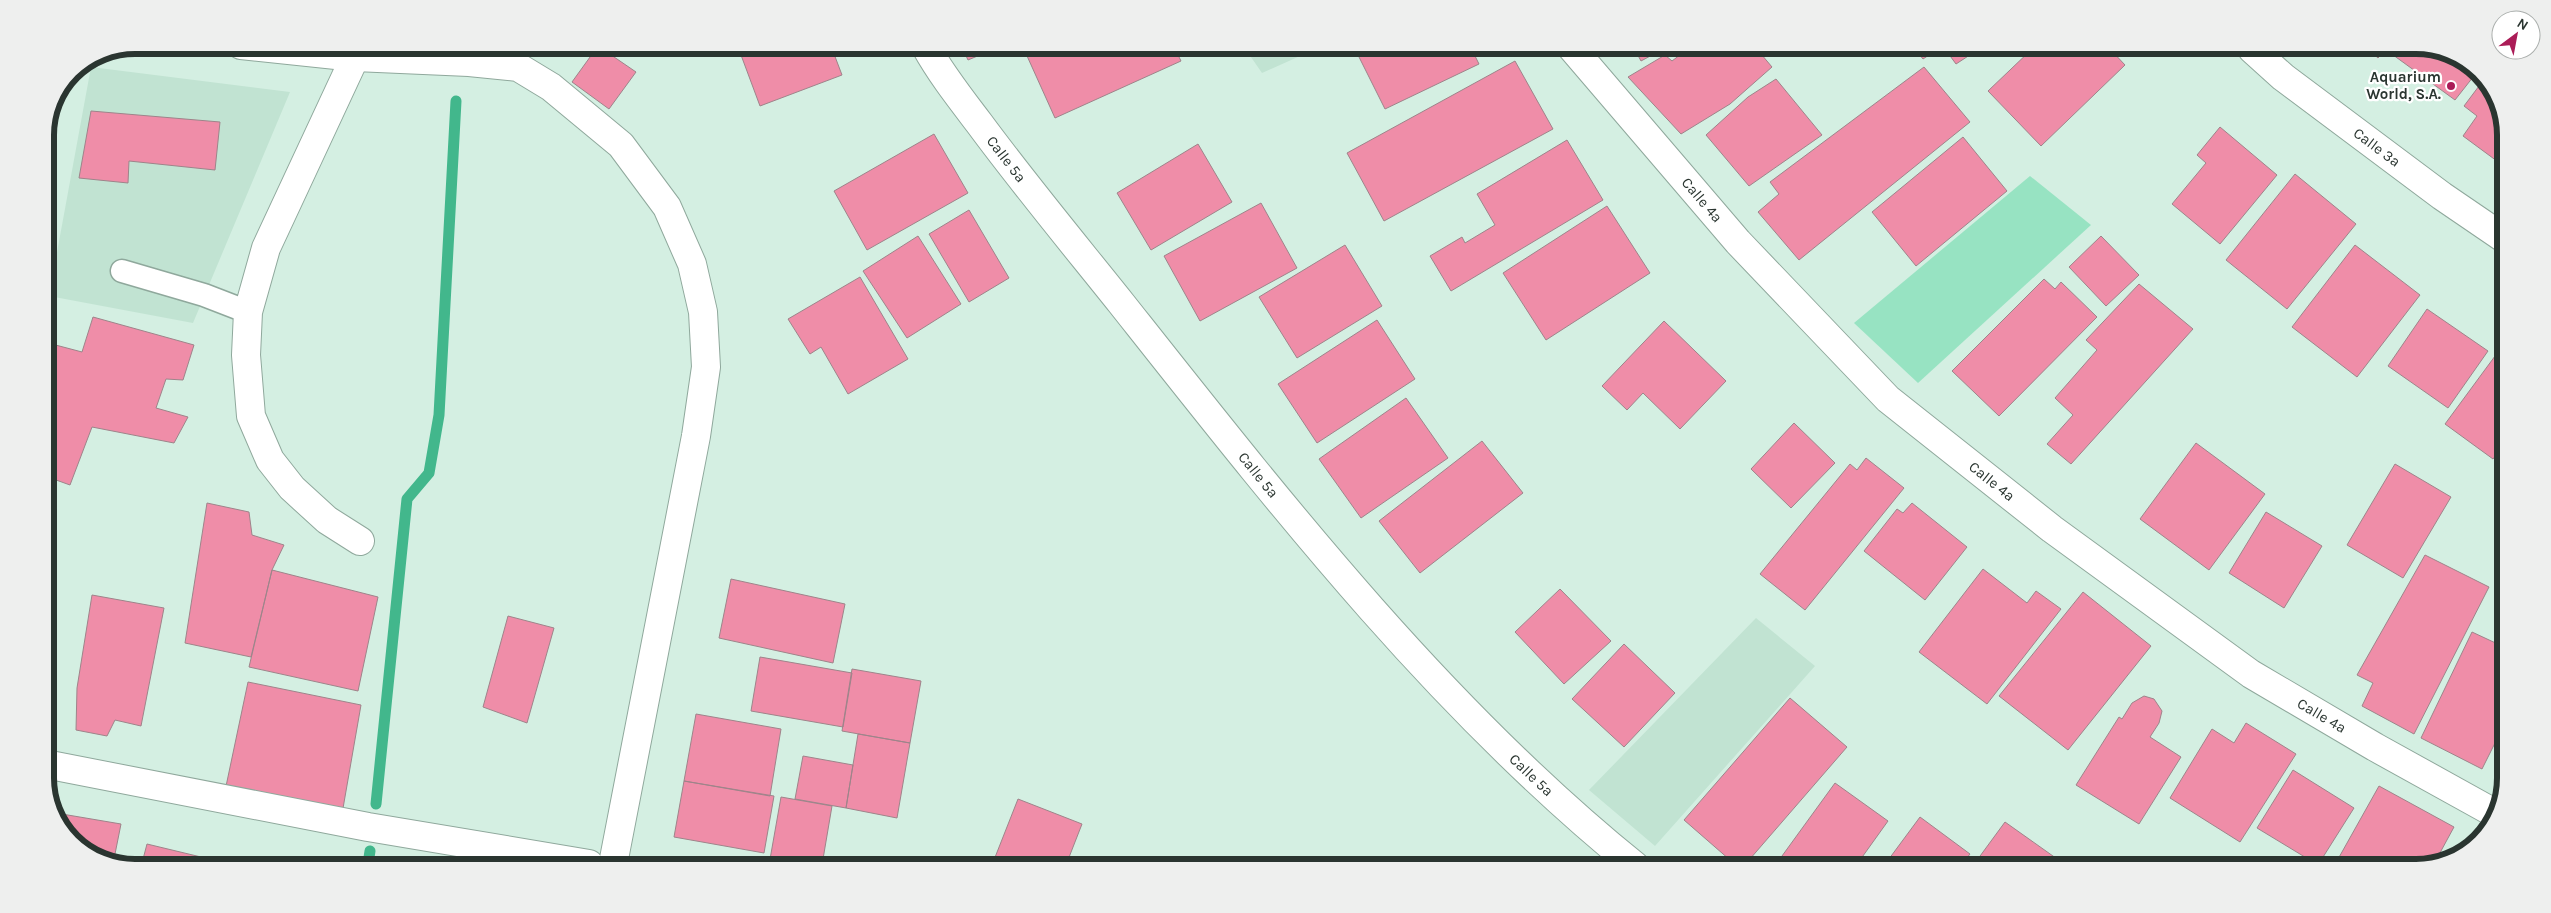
<svg xmlns="http://www.w3.org/2000/svg" width="2551" height="913" font-family="Karla,sans-serif">
<style>
.built{fill:#c1e3d2}
.green{fill:#97e3c2}
.lines{fill:none;stroke-linecap:round;stroke-linejoin:round}
.stream{stroke:#42b78c;stroke-width:11}
.building{fill:#ef8da8;stroke:#9e848a}
.lane-casing{stroke:#8fa89c;stroke-width:25}
.street-casing{stroke:#8fa89c;stroke-width:30}
.secondary-casing{stroke:#8fa89c;stroke-width:30}
.lane{stroke:#fff;stroke-width:22}
.street{stroke:#fff;stroke-width:28}
.secondary{stroke:#fff;stroke-width:28}
.poi-dot{fill:#ab1c57;stroke:#fff;stroke-width:2}
.labels{text-anchor:middle;dominant-baseline:central;stroke-width:4.5;stroke-linejoin:round;paint-order:stroke}
.poi-label{font-size:15px;font-weight:bold;fill:#2a3530;stroke:#fff;text-anchor:end}
.street-label{font-size:15px;fill:#2a3530;stroke:#fff}
.rim{fill:none;stroke:#2a3530;stroke-width:6}
</style>
<rect width="100%" height="100%" fill="#d4efe2"/>
<!-- built -->
<path class="built" d="M1244 47H1320L1262 73Z
M91 67 290 92 193 323 49 296Z
M1756 618 1815 666 1655 846 1589 790Z"/>
<!-- green -->
<path class="green" d="M2030 176 2091 225 1918 383 1854 323Z"/>
<g class="lines">
<!-- stream -->
<path class="stream" d="M376 804 407 499 429 473 439 415 456 101
M368 864 370 851"/>
</g>
<!-- building -->
<path class="building" d="M598 46 636 72 609 109 572 82Z
M764 46H831L842 75 760 106 741 55Z
M962 47H999L968 60Z
M1023 47H1174L1181 61 1055 118Z
M1364 47 1471 48 1479 64 1385 109 1356 51Z
M1634 48H1665L1641 61Z
M1689 48H1756L1772 67 1730 104 1681 134 1628 77 1665 55 1672 61Z
M1915 49H1938L1923 59Z
M1945 49H1979L1956 64Z
M2032 49H2110L2125 65 2041 146 1988 91Z
M2368 49 2386 50 2378 58Z
M2392 50H2445L2477 72 2455 100 2389 52Z
M1515 61 1553 129 1384 221 1347 153Z
M1924 67 1970 122 1799 260 1758 212 1779 194 1770 182Z
M2485 78 2506 128 2505 167 2463 136 2477 116 2464 106Z
M1776 79 1822 135 1749 186 1706 135 1748 97Z
M91 111 220 122 215 170 129 161 128 183 79 178Z
M2220 127 2277 175 2220 244 2172 204 2206 163 2197 155Z
M934 134 968 193 867 250 834 191Z
M1963 137 2007 191 1916 266 1872 212Z
M1567 140 1603 200 1451 291 1430 256 1462 237 1465 243 1495 225 1477 194Z
M1198 144 1232 202 1151 250 1117 193Z
M2295 174 2356 224 2287 309 2226 260Z
M1261 203 1297 268 1200 321 1164 256Z
M1607 206 1650 273 1546 340 1503 273Z
M969 210 1009 278 969 302 929 234Z
M918 236 961 304 907 338 863 271Z
M2101 236 2139 275 2106 306 2069 267Z
M1345 245 1382 306 1297 358 1259 297Z
M2355 245 2420 295 2357 377 2292 327Z
M860 277 908 359 848 394 821 347 810 354 788 319Z
M2044 279 2055 289 2061 282 2097 317 1999 416 1952 371Z
M2139 284 2193 329 2071 464 2047 444 2073 415 2055 398 2097 350 2086 340Z
M2427 309 2488 351 2448 408 2388 366Z
M93 317 194 345 183 380 166 379 156 408 188 417 174 443 92 427 70 485 45 476V359L48 343 82 352Z
M1377 320 1415 379 1317 443 1278 384Z
M1664 321 1726 381 1680 429 1643 393 1627 410 1602 386Z
M2498 352 2504 357V445L2493 459 2445 424Z
M1406 398 1448 458 1361 518 1319 459Z
M1794 423 1835 463 1791 508 1751 469Z
M1482 441 1523 493 1420 573 1379 521Z
M2196 443 2265 494 2209 570 2140 519Z
M1866 458 1904 488 1805 610 1760 574 1850 464 1857 470Z
M2395 464 2451 497 2403 578 2347 545Z
M207 503 249 512 252 535 284 545 272 570 251 657 185 643Z
M1912 503 1967 547 1925 600 1864 551 1897 509 1903 513Z
M2266 512 2322 546 2284 608 2229 573Z
M2425 555 2489 587 2414 734 2362 706 2373 683 2357 675Z
M1983 569 2027 603 2036 591 2061 609 1987 704 1919 652Z
M272 570 378 597 358 691 249 667Z
M731 579 845 604 833 663 719 638Z
M1560 589 1611 641 1564 684 1515 632Z
M2083 592 2151 646 2068 750 1999 696Z
M92 595 164 608 141 726 115 720 107 736 76 730 77 688Z
M508 616 554 628 527 723 483 707Z
M2472 632 2502 646V729L2482 769 2421 738Z
M1624 644 1675 693 1624 747 1572 699Z
M760 657 852 673 843 727 751 711Z
M852 669 921 681 910 743 842 731Z
M248 682 361 705 342 814 225 791Z
M2144 696 2154 699 2162 711 2159 723 2150 737 2181 757 2139 824 2076 785 2119 717 2122 719 2132 703Z
M1790 698 1847 747 1743 867H1738L1684 820Z
M696 714 781 729 770 796 684 781Z
M2246 723 2296 754 2240 842 2170 798 2212 729 2234 743Z
M858 734 910 743 897 818 846 808Z
M803 756 853 765 846 808 795 799Z
M2293 770 2354 808 2318 865 2257 828Z
M684 781 774 796 764 853 674 837Z
M1835 783 1888 821 1855 867H1774Z
M2379 786 2454 827 2435 862 2417 868H2333Z
M781 797 832 806 822 865H769Z
M1018 799 1082 824 1066 865H992Z
M56 813 121 824 115 854 85 849 64 833Z
M1920 817 1970 854 1960 867H1883Z
M2005 822 2060 861 2055 867H1972Z
M147 844 201 857 199 864 142 863Z
M92 854 123 861V863H106Z"/>
<g class="lines">
<defs>
<path id="lane" d="M122 271 204 295 248 312"/>
<g id="street">
<path d="M241 45 355 57 469 62 518 67 551 87 621 145 667 207 692 264 703 312 706 367 696 436 613 864"/>
<path id="s1" d="M926 47C941 74 960 98 979 123 1024 184 1073 243 1121 303 1277 500 1438 707 1635 866"/>
<path id="s2" d="M1572 48 1738 242 1888 399 2052 529 2251 674 2375 747 2496 814"/>
<path d="M355 57 266 248 248 312 246 355 251 416 270 460 292 488 327 520 360 541"/>
<path d="M45 764 368 827 589 864"/>
</g>
<g id="secondary">
<path id="s3" d="M2252 49 2283 77 2442 196 2505 239"/>
</g>
</defs>
<!-- lane casing -->
<use href="#lane" class="lane-casing"/>
<!-- street casing -->
<use href="#street" class="street-casing"/>
<!-- secondary casing -->
<use href="#secondary" class="secondary-casing"/>
<!-- lane -->
<use href="#lane" class="lane"/>
<!-- street -->
<use href="#street" class="street"/>
<!-- secondary -->
<use href="#secondary" class="secondary"/>
</g>
<!-- markers -->
<circle class="poi-dot" cx="2451" cy="86" r="5"/>
<g class="labels">
<!-- poi labels -->
<g class="poi-label">
<text x="2441" y="77">Aquarium<tspan x="2441" dy="17">World, S.A.</tspan></text>
</g>
<!-- street labels -->
<g class="street-label">
<text stroke="none"><textPath href="#s3" startOffset="159">Calle 3a</textPath></text>
<text stroke="none"><textPath href="#s1" startOffset="138">Calle 5a</textPath></text>
<text stroke="none"><textPath href="#s2" startOffset="200">Calle 4a</textPath></text>
<text stroke="none"><textPath href="#s1" startOffset="542">Calle 5a</textPath></text>
<text stroke="none"><textPath href="#s2" startOffset="605">Calle 4a</textPath></text>
<text stroke="none"><textPath href="#s2" startOffset="1010">Calle 4a</textPath></text>
<text stroke="none"><textPath href="#s1" startOffset="948">Calle 5a</textPath></text>
</g>
</g>
<!-- crop -->
<path d="M0 0H2551V913H0ZM135 54H2416A81 81 0 0 1 2497 135V778A81 81 0 0 1 2416 859H135A81 81 0 0 1 54 778V135A81 81 0 0 1 135 54Z" fill="#eeefee" fill-rule="evenodd"/>
<path class="rim" d="M135 54H2416A81 81 0 0 1 2497 135V778A81 81 0 0 1 2416 859H135A81 81 0 0 1 54 778V135A81 81 0 0 1 135 54Z"/>
<!-- north arrow -->
<g transform="translate(2516 35) rotate(32)"><circle r="24" fill="#ffffff" stroke="#aaaeac"/>
<path d="M0-4L9 19L0 12L-9 19Z" fill="#ab1c57"/>
<text y="-8" font-size="14" font-weight="bold" text-anchor="middle" fill="#2a3530">N</text>
</g>
</svg>
